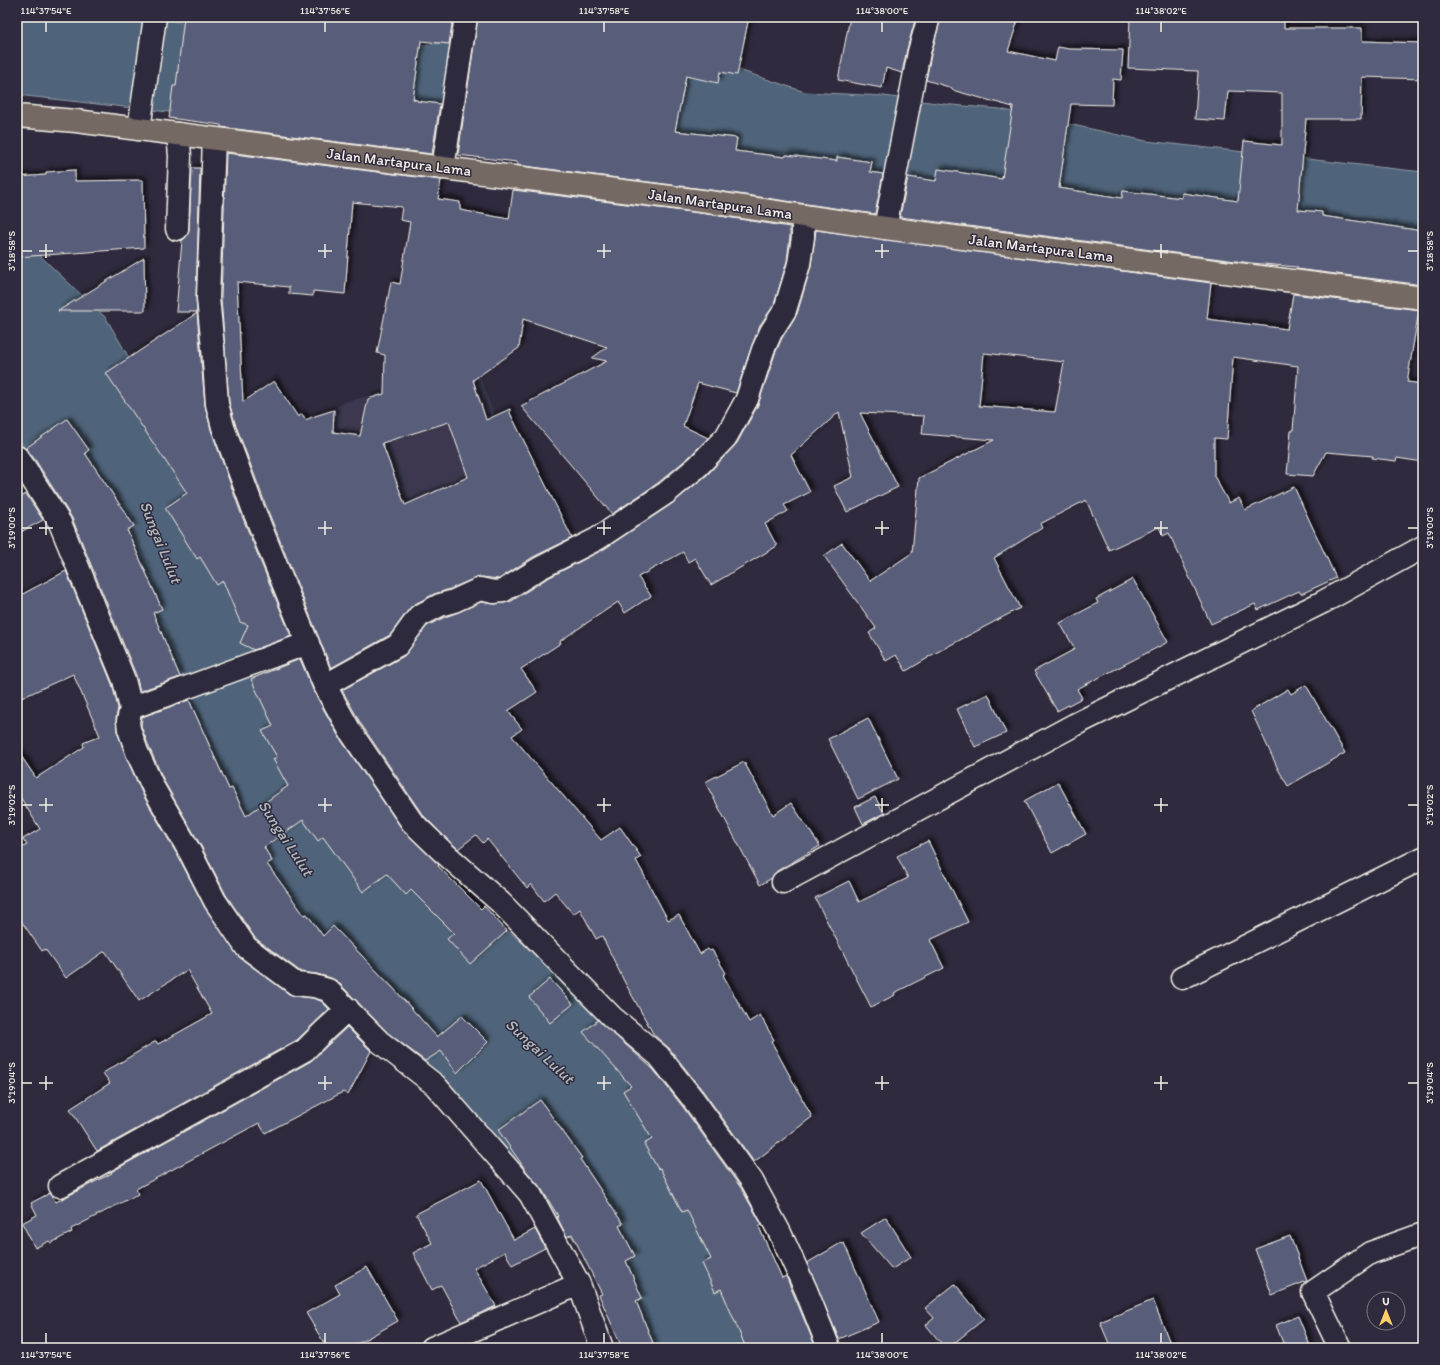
<svg xmlns="http://www.w3.org/2000/svg" width="1440" height="1365" font-family="Itim,sans-serif">
<style>
.built{fill:#3c394f}
.water{fill:#4f647a;stroke:#919ca6}
.building{fill:#595d7a;stroke:#f4f1e8;fill-rule:evenodd;filter:url(#shadow)}
.lines{fill:none;stroke-linecap:round;stroke-linejoin:round}
.minor-casing{stroke:#f4f1e8;stroke-width:25}
.tertiary-casing{stroke:#f4f1e8;stroke-width:25}
.primary-casing{stroke:#f4f1e8;stroke-width:25}
.minor{stroke:#2f2a3d;stroke-width:22}
.tertiary{stroke:#2f2a3d;stroke-width:22}
.primary{stroke:#756964;stroke-width:22}
.ticks{fill:none;stroke:#f4f1e8;stroke-width:1.5}
.labels{text-anchor:middle;dominant-baseline:central;stroke-width:3;stroke-linejoin:round;paint-order:stroke}
.street-label{font-size:15px;fill:#f4f1e8;stroke:#2f2a3d}
.water-label{font-size:16px;font-style:italic;fill:#b2b9bc;stroke:#2f2a3d}
.neatline{fill:none;stroke:#f4f1e8;stroke-width:1.5}
.ticks-label{font-size:10px;text-anchor:middle;fill:#f4f1e8}
</style>
<defs>
<filter id="shadow"><feDropShadow dx="3.5" dy="-3.5" stdDeviation="2" flood-color="#0009"/></filter>
</defs>
<rect width="100%" height="100%" fill="#2f2a3d"/>
<filter id="ink" filterUnits="userSpaceOnUse"><feTurbulence type="fractalNoise" baseFrequency=".025" numOctaves="2"/><feDisplacementMap in="SourceGraphic" scale="8" xChannelSelector="R" yChannelSelector="G"/><feConvolveMatrix kernelMatrix="1 2 1 2 8 2 1 2 1" color-interpolation-filters="sRGB"/></filter>
<g filter="url(#ink)">
<!-- built -->
<path class="built" d="M477 368 522 490 382 565 323 414 345 402Z"/>
<!-- water -->
<path class="water" d="M17 17H112L148 19 423 45 571 29 724 65 805 92 884 96 952 105 1000 109 1146 141 1423 172V268L213 117 17 95Z
M17 234 106 318 195 472 317 729 395 839 518 939 647 1059 724 1182 811 1348H623L591 1261 447 1080 406 1046 343 983 288 963 248 912 199 842 169 726 126 622 92 554 17 436Z"/>
<!-- building -->
<path class="building" d="M184 17H453L449 44 421 41 413 99 417 100V101L440 104 432 154 221 127V125L169 118 173 86H176Z
M478 17H749L737 75 720 72 718 83 686 76 675 131 737 138 735 151 785 157 786 155 837 161V157L872 162 870 172 883 174 875 214 711 190 517 165V162L458 155Z
M850 17H916L907 49 902 73 886 68 882 88 838 80Z
M941 17H1019L1008 51 1055 61 1058 47 1069 49 1123 50 1121 80 1113 79 1112 105 1071 104 1059 188 1122 198 1123 191 1182 198V193L1238 201 1244 141 1282 145V93L1228 91 1225 121 1195 119 1198 71 1128 68 1130 17H1284V28H1362V41L1423 43V79L1362 77 1361 119H1306L1298 210 1322 212V216L1423 231V285L1297 269V267L1251 263 900 217 908 177 936 181 938 169 1002 179 1013 107 952 90V88L926 80 931 55Z
M226 153 441 180 438 199 460 202V210L509 219 513 190 707 214 790 227V236L787 261 774 305 760 325 752 345 736 393 698 383 683 426 708 438 689 457 658 483 612 514 521 406 607 361 592 358 607 347 523 319 519 348 473 380 486 420 510 409V413L572 538 533 557 499 579 482 577 475 578 450 589 434 594 413 605 409 609 390 635 331 668 266 506 235 423 229 402 221 298ZM352 202 402 207 400 220 410 222 400 284 391 282 377 353 385 355 384 394 368 399 360 436 333 432 334 410 312 417 306 420 302 414 298 417 274 381 243 402 237 282 289 287V294L313 296V291L345 294ZM449 422 468 477 405 505 382 443Z
M192 168H200L196 298 197 312H176L182 240 187 236 189 230Z
M75 170V181L143 180 144 248 17 257V177L46 175V172Z
M816 230 1211 283 1207 319 1287 329 1293 294 1419 310 1407 382 1423 384V462L1397 458 1396 461 1372 458 1373 456 1326 452 1313 476 1287 474 1291 431H1293L1298 366 1233 357 1227 439 1214 438V476L1229 503 1239 498 1245 510 1294 487 1336 578 1301 594 1299 591 1258 610 1255 604 1211 624 1169 533 1163 536 1159 527 1109 550 1086 500 1040 524 1042 528 994 558 1020 608 928 657V658L906 671 896 655 886 661 869 633 876 628 824 556 842 543 870 581 912 553 919 478 994 440 922 434 924 416 860 413 898 487 847 512 834 486 853 477 839 412 791 455 810 492 784 505 788 511 765 524 777 546 711 585 695 558 688 562 683 552 638 577 651 596 625 613 618 602 560 641 561 643 521 669 537 692 508 711 522 729 512 736 601 840 620 827 641 857 636 860 668 920 679 915 700 954 708 949 710 951 712 950 726 973 723 975 749 1022 760 1015 774 1040 771 1041 812 1117 754 1162 703 1091 669 1048 654 1035 624 981 602 936 596 939 580 909 573 914 555 892 544 901 531 884 527 888 487 839 483 843 476 835 458 849 450 842 422 814 361 724 342 690 404 656 427 626 445 617 459 612 481 602 495 604 510 602 546 579 604 549 673 503 707 475 737 443 758 405 775 354 782 338 797 314 811 266ZM984 353 1064 362 1055 412 979 406Z
M144 258 145 311H58Z
M197 313 205 405 211 430 242 516 291 636 254 650 240 643 248 625 240 622 223 581 217 585 200 557 197 559 165 508 187 493 106 373Z
M67 419 89 450 85 453 134 526 127 530 162 609 153 613 180 677 140 691 136 675 72 518 36 461 26 448Z
M26 494 43 520 17 534V499Z
M66 571 112 684 118 708 116 718 117 731 126 757 143 795 179 858 205 908 239 957 289 994 295 996 312 998 321 1001 329 1009 297 1040 97 1151 70 1109 110 1083 103 1073 156 1041 158 1044 212 1014 187 970 139 1001 105 951 66 978 45 949 42 951 17 915V850L27 845 23 839 40 829 17 792V750L36 778 84 747 83 743 100 736 73 674 17 700V597Z
M1133 579 1168 642 1077 689 1082 698 1057 711 1034 671 1075 649 1060 623 1098 603 1096 599Z
M300 659 313 690 339 737 402 829 439 865 438 866 481 909 484 906 507 931 470 964 447 939 454 933 411 890 406 895 387 874 363 892 323 837 318 841 303 820 264 847 272 861 267 864 304 915 307 914 323 936 333 926 395 990 437 1037 462 1016 488 1042 457 1073 441 1051 425 1061 388 1033 337 981 331 978 317 974 301 972 255 938 226 895 201 846 165 783 149 747 141 726 142 717 189 700 229 789 232 788 246 816 288 786 273 759 277 757 262 731 273 726 251 679Z
M1306 685 1345 753 1288 786 1278 769 1251 711 1288 689 1291 694Z
M988 694 1006 733 975 747 957 709Z
M868 718 898 779 858 799 828 739Z
M744 762 773 815 791 803 820 846 777 871 772 878 760 885 705 782Z
M1058 782 1086 834 1052 853 1024 801Z
M875 797 884 813 863 824 855 807Z
M928 841 968 922 930 940 944 968 894 993 895 995 871 1007 815 898 849 881 859 902 908 878 897 856Z
M550 979 573 1004 550 1023 529 997Z
M598 1020 653 1069 683 1107 741 1188 762 1225 759 1227 782 1278 786 1276 816 1348H746L721 1289 715 1292 702 1263 711 1259 687 1210 682 1212 660 1168 658 1169 644 1144 652 1139 623 1091 631 1086 583 1032Z
M347 1027 371 1051 348 1095 343 1092 265 1133 259 1123 136 1189 138 1194 71 1229 72 1232 51 1243 49 1241 35 1248 22 1223 37 1215 31 1203 50 1193 56 1202 112 1173 111 1172 311 1061Z
M540 1100 582 1158 580 1159 623 1224 619 1226 635 1256 626 1261 642 1298 636 1301 655 1348H622L599 1295 602 1294 572 1234 567 1237 557 1217 558 1216 541 1188 527 1172 498 1130Z
M481 1180 514 1240 535 1229 545 1248 512 1265 505 1252 474 1268 496 1306 461 1322 441 1285 432 1290 413 1253 432 1243 416 1214Z
M886 1217 911 1257 892 1269 861 1233Z
M1290 1236 1307 1281 1272 1295 1255 1249Z
M841 1243 842 1244 844 1243 879 1322 839 1339 807 1263Z
M367 1267 398 1321 350 1348H327L306 1313 340 1294 335 1285Z
M955 1284 984 1319 948 1348H945L926 1325 934 1318 925 1308Z
M1153 1300 1172 1348H1111L1100 1322Z
M1298 1316 1311 1348H1285L1276 1325Z"/>
<g class="lines">
<defs>
<path id="minor" d="M214 139 208 298 213 348 217 404 223 427 254 511 324 684 350 731 412 822 442 851 501 903 612 1017 659 1056 693 1099 752 1181 780 1233 806 1290 829 1348
M443 168 466 17
M885 228 919 52 929 17
M177 229 180 156 178 134
M17 457 25 468 60 523 124 680 131 708 128 721 129 729 137 752 154 789 190 852 215 901 246 947 296 984 314 986 328 990 380 1042 435 1085 530 1194 579 1284 602 1348
M324 684 333 681 398 645 419 616 440 605 454 601 480 589 494 592 503 591 540 568 597 539 666 493 698 466 726 437 747 399 763 350 771 332 785 310 799 264 803 237V216
M131 708 308 643
M783 882 1074 725 1323 602 1423 547
M1182 978 1423 858
M60 1186 305 1050 324 1031 348 1009
M432 1348 579 1284
M1340 1348 1313 1292 1370 1253 1423 1234"/>
<path id="tertiary" d="M139 129 155 17"/>
<path id="primary" d="M17 116 76 121 709 202 885 228 1423 298"/>
</defs>
<!-- minor casing -->
<use href="#minor" class="minor-casing"/>
<!-- tertiary casing -->
<use href="#tertiary" class="tertiary-casing"/>
<!-- primary casing -->
<use href="#primary" class="primary-casing"/>
<!-- minor -->
<use href="#minor" class="minor"/>
<!-- tertiary -->
<use href="#tertiary" class="tertiary"/>
<!-- primary -->
<use href="#primary" class="primary"/>
</g>
</g>
<!-- ticks -->
<path class="ticks" d="M46 22V32M325 22V32M604 22V32M882 22V32M1161 22V32M46 244V258M325 244V258M604 244V258M882 244V258M1161 244V258M22 251H32M39 251H53M318 251H332M597 251H611M875 251H889M1154 251H1168M1408 251H1418M46 521V535M325 521V535M604 521V535M882 521V535M1161 521V535M22 528H32M39 528H53M318 528H332M597 528H611M875 528H889M1154 528H1168M1408 528H1418M46 798V812M325 798V812M604 798V812M882 798V812M1161 798V812M22 805H32M39 805H53M318 805H332M597 805H611M875 805H889M1154 805H1168M1408 805H1418M46 1076V1090M325 1076V1090M604 1076V1090M882 1076V1090M1161 1076V1090M22 1083H32M39 1083H53M318 1083H332M597 1083H611M875 1083H889M1154 1083H1168M1408 1083H1418M46 1333V1343M325 1333V1343M604 1333V1343M882 1333V1343M1161 1333V1343"/>
<g class="labels">
<!-- street labels -->
<g class="street-label">
<text transform="translate(399 162) rotate(7)">Jalan Martapura Lama</text>
<text transform="translate(720 204) rotate(8)">Jalan Martapura Lama</text>
<text transform="translate(1041 248) rotate(7)">Jalan Martapura Lama</text>
</g>
<!-- water labels -->
<g class="water-label">
<text transform="translate(161 542) rotate(68)">Sungai Lulut</text>
<text transform="translate(286 838) rotate(57)">Sungai Lulut</text>
<text transform="translate(540 1051) rotate(43)">Sungai Lulut</text>
</g>
</g>
<!-- margin -->
<rect width="1440" height="1365" fill="none" stroke="#2f2a3d" stroke-width="44"/>
<!-- north arrow -->
<g transform="translate(1386 1311)"><circle r="19" fill="#2f2a3d" stroke="#7e7a81"/>
<path d="M0-3L7 15L0 10L-7 15Z" fill="#ffd166"/>
<text y="-6" font-size="11" font-weight="bold" text-anchor="middle" fill="#f4f1e8">U</text>
</g>
<rect x="22" y="22" width="1396" height="1321" class="neatline"/>
<g class="ticks-label">
<text x="46" y="14">114°37'54"E</text>
<text x="325" y="14">114°37'56"E</text>
<text x="604" y="14">114°37'58"E</text>
<text x="882" y="14">114°38'00"E</text>
<text x="1161" y="14">114°38'02"E</text>
<text transform="translate(11 251) rotate(-90)" y="4">3°18'58"S</text>
<text transform="translate(1429 251) rotate(-90)" y="4">3°18'58"S</text>
<text transform="translate(11 528) rotate(-90)" y="4">3°19'00"S</text>
<text transform="translate(1429 528) rotate(-90)" y="4">3°19'00"S</text>
<text transform="translate(11 805) rotate(-90)" y="4">3°19'02"S</text>
<text transform="translate(1429 805) rotate(-90)" y="4">3°19'02"S</text>
<text transform="translate(11 1083) rotate(-90)" y="4">3°19'04"S</text>
<text transform="translate(1429 1083) rotate(-90)" y="4">3°19'04"S</text>
<text x="46" y="1358">114°37'54"E</text>
<text x="325" y="1358">114°37'56"E</text>
<text x="604" y="1358">114°37'58"E</text>
<text x="882" y="1358">114°38'00"E</text>
<text x="1161" y="1358">114°38'02"E</text>
</g>
</svg>
